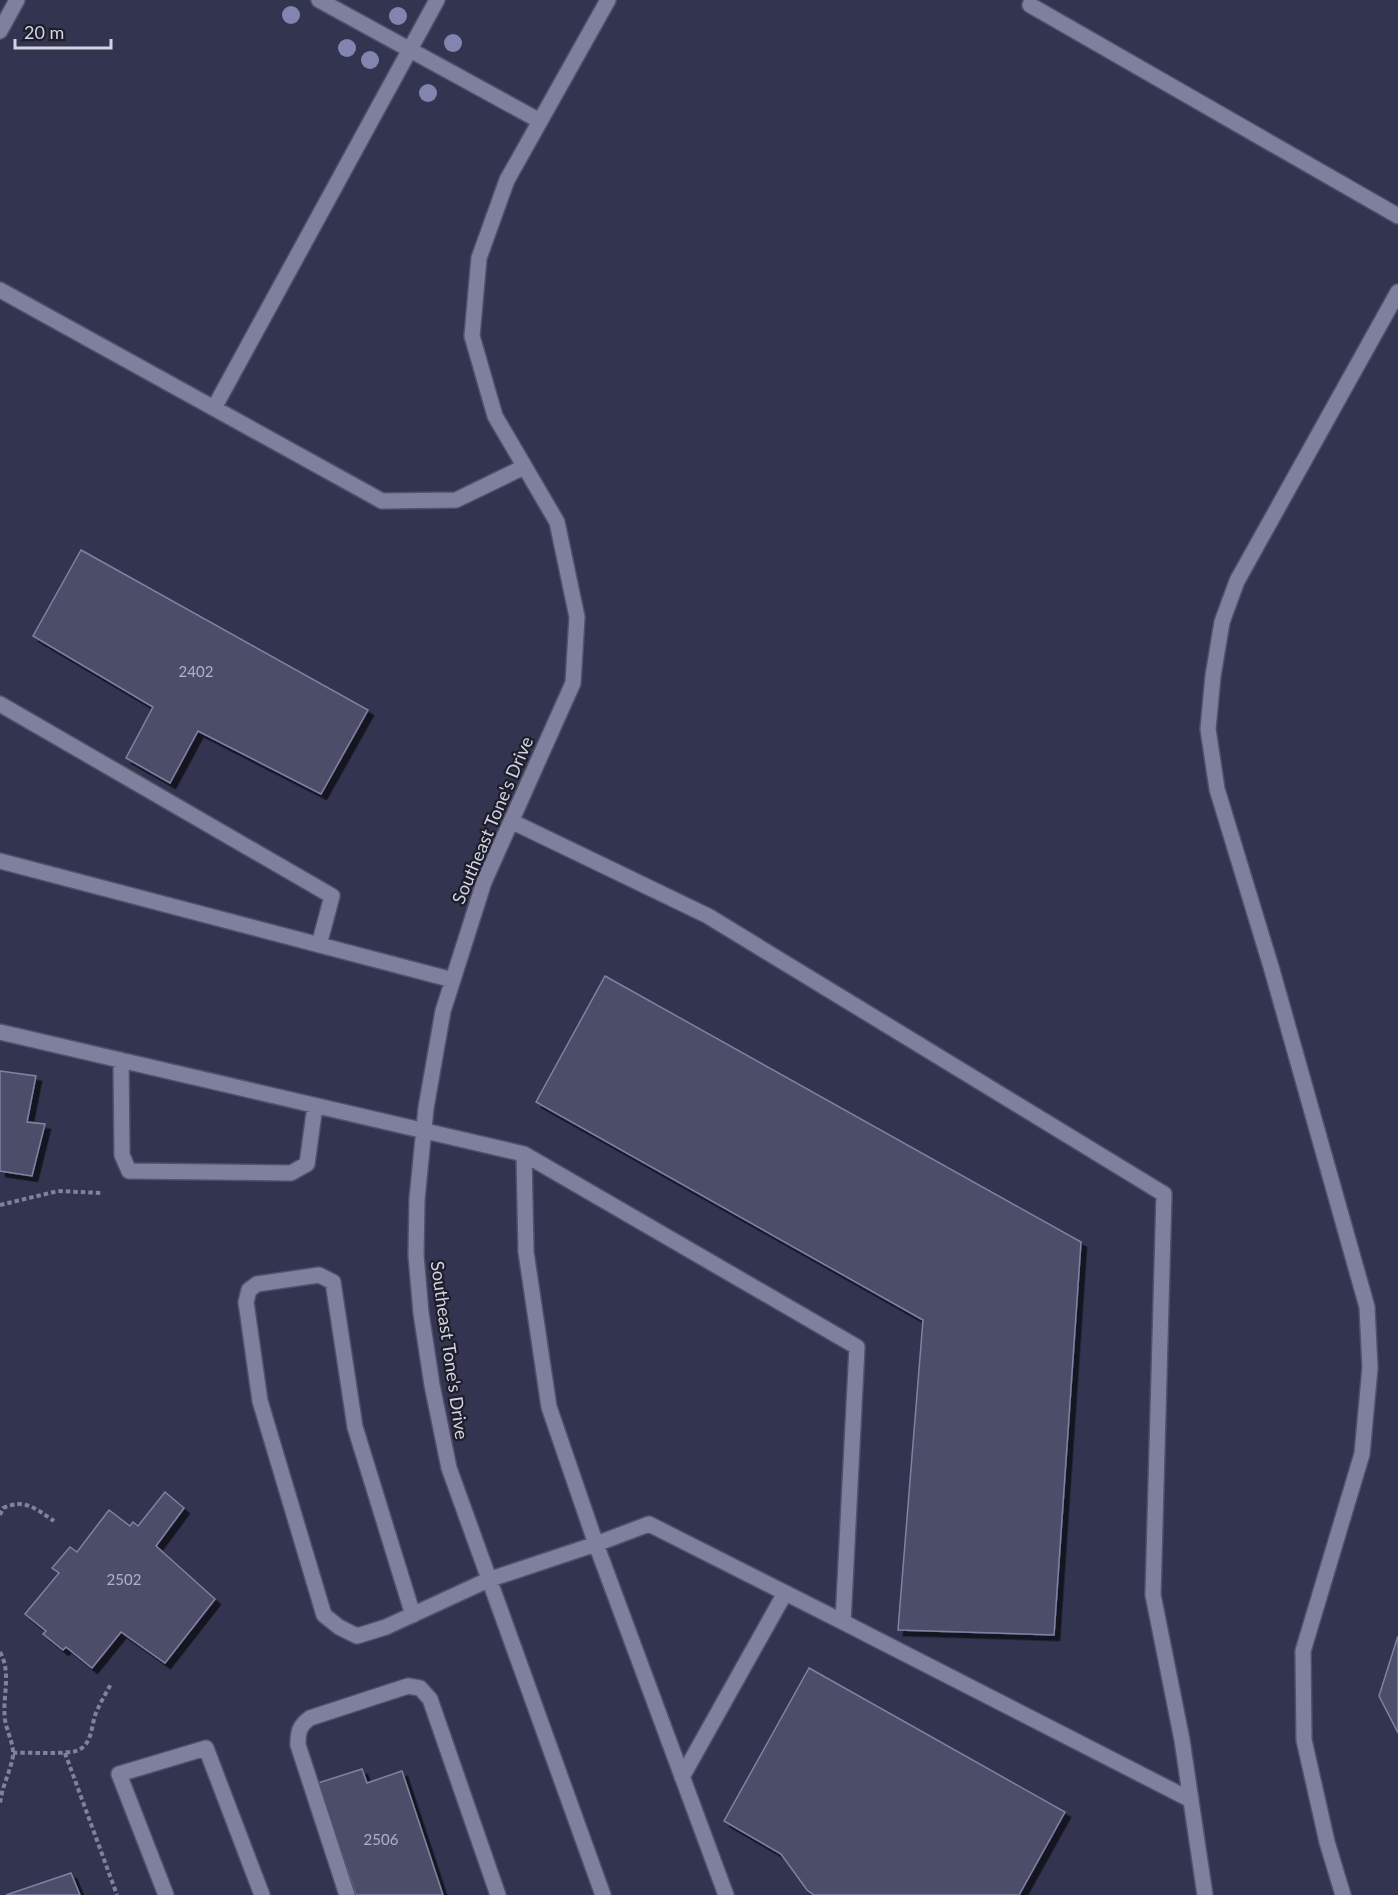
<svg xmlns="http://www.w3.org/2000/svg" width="1398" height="1895" font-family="Lato,sans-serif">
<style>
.building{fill:#4b4d69;stroke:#8082a2;stroke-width:1.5;filter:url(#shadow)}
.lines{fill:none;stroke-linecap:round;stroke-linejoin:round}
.minor-casing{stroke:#50516b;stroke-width:18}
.path{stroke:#818299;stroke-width:4;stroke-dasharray:4.5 3;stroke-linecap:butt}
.minor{stroke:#7e809d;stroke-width:15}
.tree{fill:#8285af}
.labels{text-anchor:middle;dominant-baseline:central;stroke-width:4.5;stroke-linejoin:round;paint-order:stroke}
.number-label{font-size:15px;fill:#b0b2c6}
.street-label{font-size:18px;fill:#d2d3e5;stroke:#1d1e2a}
</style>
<defs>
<filter id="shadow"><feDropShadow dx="5.5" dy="5.5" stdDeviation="0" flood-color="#0009"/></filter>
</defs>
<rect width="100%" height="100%" fill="#333550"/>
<!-- building -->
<path class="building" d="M81 550 368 710 321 794 198 731 170 783 126 758 153 707 33 636Z
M605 976 1081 1242 1054 1635 898 1630 923 1320 536 1102Z
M0 1071 36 1076 27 1122 45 1124 32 1176 0 1171Z
M165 1492 184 1508 156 1546 215 1599 165 1663 121 1632 92 1668 66 1647 63 1650 43 1634 46 1631 25 1614 59 1573 52 1568 70 1547 77 1552 109 1510 130 1526 133 1522 138 1526Z
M1398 1636V1733L1379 1696Z
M809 1668 1065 1812 1019 1895H814L807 1890 781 1854 724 1821Z
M362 1769 367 1783 402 1771 443 1895H356L318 1783Z
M71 1873 80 1895H6Z"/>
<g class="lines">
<defs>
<path id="minor" d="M319 0 540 121
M1030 5 1398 216
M0 31 17 0
M0 290 382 501 456 500 524 467
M214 408 437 0
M0 704 332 896 319 945
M511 821 708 916 1164 1194 1153 1595 1182 1740 1205 1895
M0 861 453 980
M0 1032 524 1154 526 1252 549 1407 596 1544 726 1895
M121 1060 122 1155 129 1171 291 1173 307 1164 315 1106
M524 1154 857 1347 843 1622 1191 1800
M413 1615 355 1427 333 1282 319 1275 257 1284 249 1290 246 1302 260 1401 324 1615 339 1627 357 1636 386 1627 488 1580 596 1544 649 1524 843 1622
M682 1777 785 1593
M166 1895 119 1774 206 1748 262 1895
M347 1895 298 1745C298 1732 299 1726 310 1718L408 1686 420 1688 430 1699 498 1895
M603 1895 449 1468 432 1385 421 1313 416 1255 417 1199 426 1108 443 1011 484 882 573 683 577 617 557 522 495 416 472 336 479 258 507 180 608 0
M1343 1895 1327 1842 1304 1740 1303 1651 1362 1454 1370 1368 1367 1307 1272 970 1217 789 1208 729 1213 676 1222 622 1237 581 1398 292"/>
</defs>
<!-- minor casing -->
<use href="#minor" class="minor-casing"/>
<!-- path -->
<path class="path" d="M0 1205 58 1191 101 1193
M0 1515 3 1508C25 1498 36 1509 54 1521
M0 1652C12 1673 2 1697 5 1720 7 1732 14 1744 13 1756 10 1773 1 1788 0 1805
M13 1753C26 1752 70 1755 79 1750 93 1742 91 1725 96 1713 100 1703 106 1693 111 1684
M65 1753 117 1895"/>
<!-- minor -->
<use href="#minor" class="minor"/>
</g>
<!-- trees -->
<g class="tree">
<circle cx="291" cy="15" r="9"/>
<circle cx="398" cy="16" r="9"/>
<circle cx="453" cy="43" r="9"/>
<circle cx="347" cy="48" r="9"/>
<circle cx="370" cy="60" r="9"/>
<circle cx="428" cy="93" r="9"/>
</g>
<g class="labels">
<!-- number labels -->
<g class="number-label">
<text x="196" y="671">2402</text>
<text x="124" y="1579">2502</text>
<text x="381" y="1839">2506</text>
</g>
<!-- street labels -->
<g class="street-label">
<text transform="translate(492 820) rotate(-67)">Southeast Tone's Drive</text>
<text transform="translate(450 1350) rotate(82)">Southeast Tone's Drive</text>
</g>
</g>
<!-- scale -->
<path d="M15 39v9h96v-9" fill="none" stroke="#d2d3e5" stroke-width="3"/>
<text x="24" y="39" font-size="18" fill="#d2d3e5" stroke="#1d1e2a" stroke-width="4.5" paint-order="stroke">20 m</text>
</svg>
